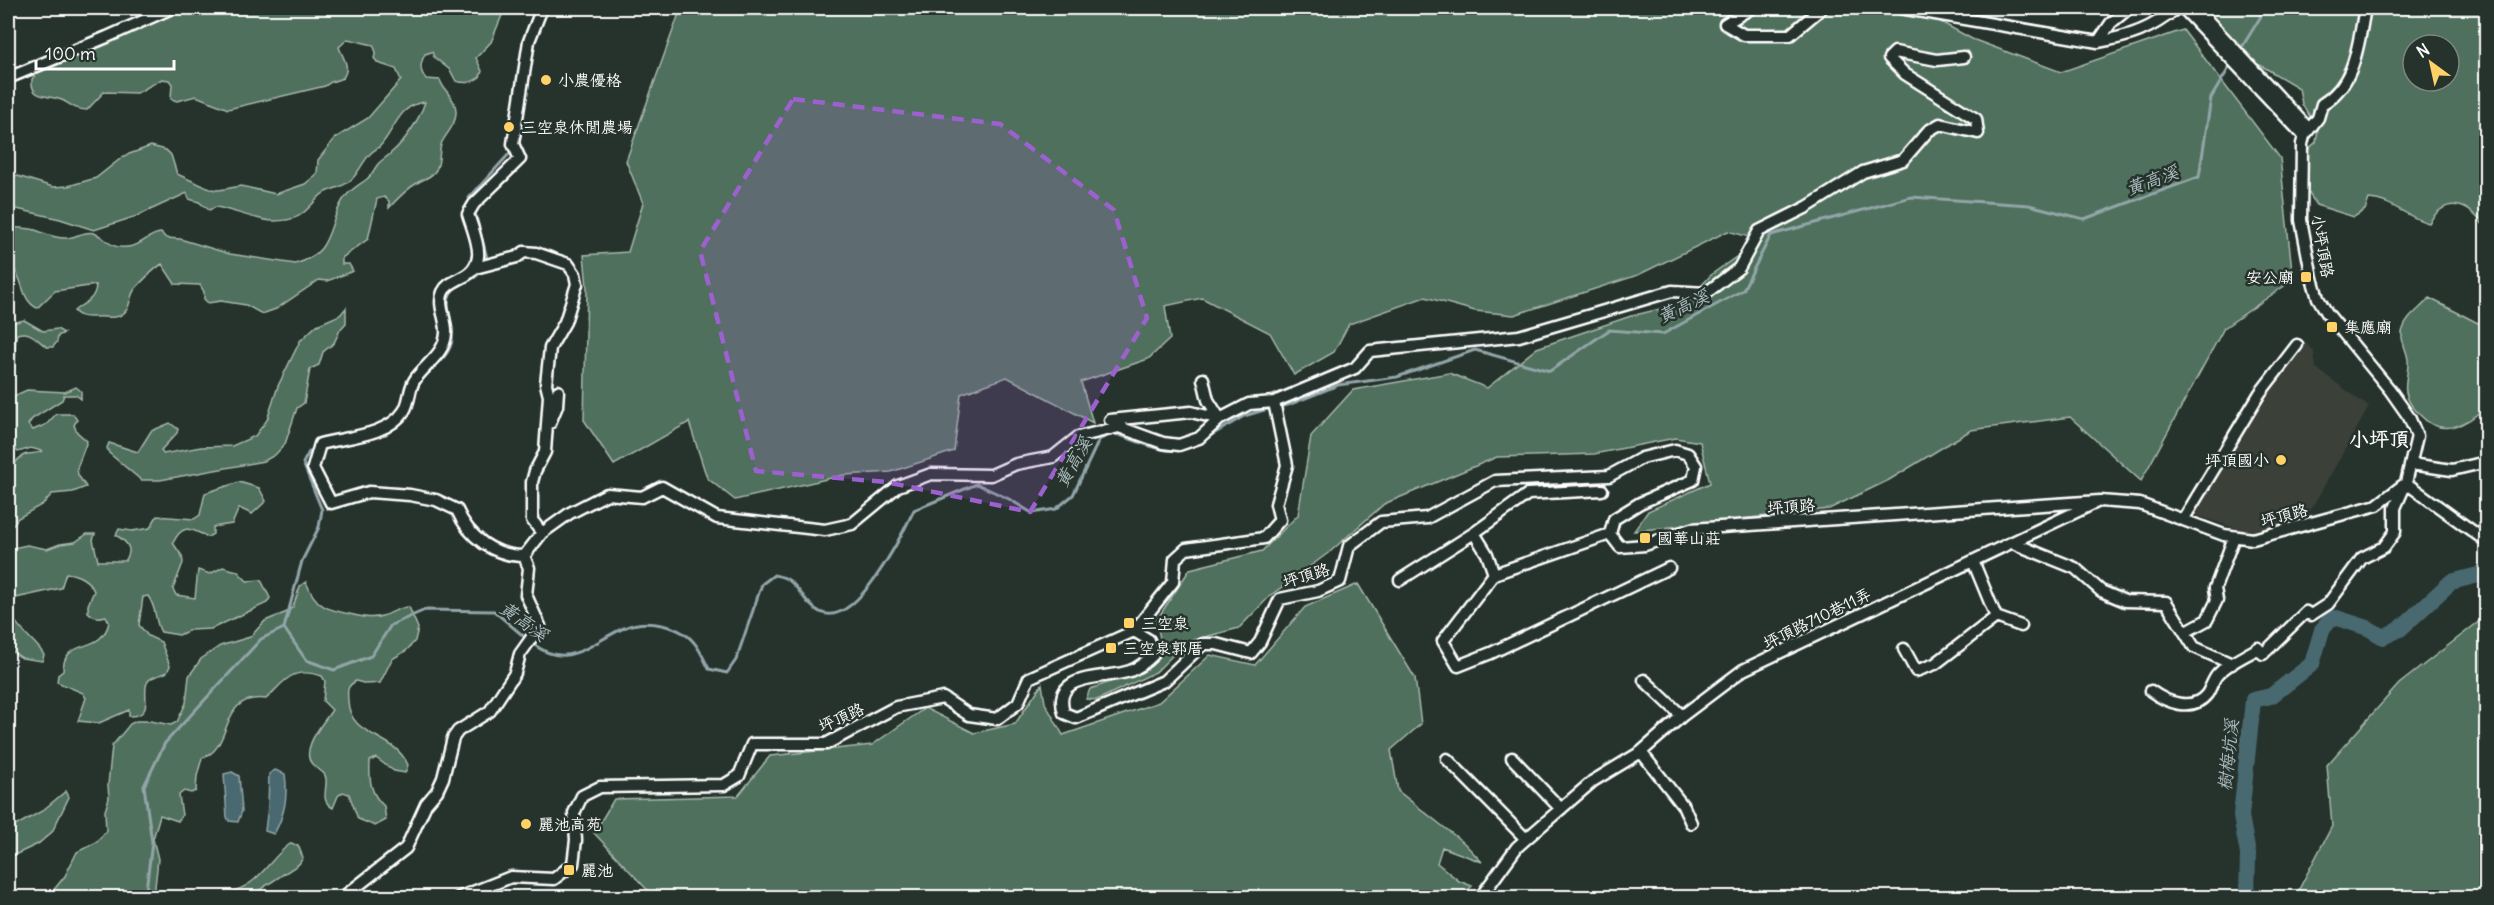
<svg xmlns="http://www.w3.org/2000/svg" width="2494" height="905" font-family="Delius,'LXGW WenKai TC',sans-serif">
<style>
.built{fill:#3a3f39}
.green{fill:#4f705b;stroke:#a7b8ad;stroke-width:1.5;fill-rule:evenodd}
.water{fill:#496970;stroke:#92a5a9;stroke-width:1.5}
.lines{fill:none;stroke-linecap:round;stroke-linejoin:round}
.stream{stroke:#92a5a9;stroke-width:3}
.river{stroke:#496970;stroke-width:16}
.minor-casing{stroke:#fff;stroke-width:15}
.minor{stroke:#26332d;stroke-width:10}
.marked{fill:#9c61cf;fill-opacity:0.2;stroke:#9c61cf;stroke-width:4.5;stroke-dasharray:12 8;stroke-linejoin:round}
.poi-dot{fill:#ffd166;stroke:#26332d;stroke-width:2}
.labels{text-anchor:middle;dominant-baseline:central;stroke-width:5;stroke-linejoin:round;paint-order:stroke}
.poi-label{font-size:16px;fill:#fff;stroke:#26332d;text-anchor:start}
.street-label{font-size:16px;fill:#fff;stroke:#26332d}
.water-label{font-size:18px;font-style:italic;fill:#adbcbf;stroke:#26332d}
.quarter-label{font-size:20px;font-weight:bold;fill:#fff;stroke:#26332d}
</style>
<rect width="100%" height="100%" fill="#26332d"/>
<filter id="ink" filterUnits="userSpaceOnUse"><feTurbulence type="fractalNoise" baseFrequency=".0167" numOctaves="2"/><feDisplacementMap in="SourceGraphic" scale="12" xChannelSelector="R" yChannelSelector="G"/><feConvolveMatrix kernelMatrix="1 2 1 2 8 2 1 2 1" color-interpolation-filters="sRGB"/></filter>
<g filter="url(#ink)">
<!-- built -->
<path class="built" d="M2301 338 2314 351 2316 368 2369 407 2305 520 2251 533 2188 513Z"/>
<!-- green -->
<path class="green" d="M184 8H306L319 12 325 8H505L491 42 476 58 482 71 480 77C471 83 466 84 456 81L450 70 434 57 432 52 425 54C420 64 419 70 426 79L440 80C444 92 457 99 456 113 456 124 447 133 442 142 438 151 441 161 436 170 431 178 425 178 417 183 407 189 397 199 389 208V201L384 197 377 199 368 239 342 258V264H349L353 271 327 281 319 280 276 309 262 314 246 305 221 301 208 303 204 299V292L200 285 175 284 162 264C151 271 143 280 135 289 128 298 132 311 119 316 111 319 103 316 95 317 87 317 80 318 74 311 84 302 95 301 96 285L55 291 37 308C21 300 24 281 14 269H8V226C15 229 23 227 31 229 42 231 52 239 67 238 75 238 85 230 94 233 108 238 108 249 127 247 141 247 149 233 161 233L166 238 180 239 230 254 295 264C334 253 326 227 343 200 349 190 358 186 367 179 372 175 374 169 378 164 382 159 388 157 392 152 406 140 419 120 425 102 398 105 396 128 381 145 379 148 374 150 371 153 363 161 359 172 352 179 341 190 328 188 320 196 304 212 301 221 274 221 259 221 233 210 216 207L209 210 199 202 189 199 187 193 137 216 94 230 60 219 8 207V173L53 187 68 186 96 178 124 156 151 146 166 150 171 155 177 174 210 189 219 190 241 186 276 194 305 184 317 174 318 160 335 138 368 118 401 80 396 69 378 63 374 58 376 52 373 45 348 39 339 47C343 59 351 66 343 78L331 82 325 86 228 109 196 96 177 101 171 99 172 84 169 80 162 79 137 93 104 92 87 110C77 110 72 106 64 101 51 94 30 101 32 79L37 73Z
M681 8H1915L1972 39 2061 72 2183 30 2280 158 2293 280 2224 328 2141 481 2070 417 1971 430 1889 480 1829 509 1634 531 1648 511 1710 483 1700 442 1675 438 1594 454 1497 457 1384 504 1331 551 1271 595 1239 628 1186 642 1156 672 1097 700 1086 699 1090 689 1147 669 1163 651 1156 621 1190 569 1262 551 1298 515 1311 436 1353 390 1449 373 1487 388 1537 348 1631 316 1685 303 1712 274 1760 240 1728 231 1638 275 1514 315 1475 311 1425 297 1349 324 1334 352 1294 375 1270 333 1202 298 1165 306 1170 339 1148 359 1081 382 1093 423 1007 377 961 394 954 451 891 472 844 475 735 500 707 478 689 422 614 465 584 420 587 287 584 255 628 252 643 203 626 161Z
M2207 8H2486V229C2470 204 2447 194 2429 223 2407 218 2392 200 2369 199L2365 210 2354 217 2316 205 2301 180 2306 151 2316 142 2318 129 2302 104 2299 88 2260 65 2241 60 2210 25ZM2413 45H2449V81H2413Z
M2429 298 2478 323 2486 316V406C2467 426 2441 438 2420 415 2413 407 2408 403 2406 392 2404 382 2409 370 2408 360 2407 349 2399 340 2403 329 2407 316 2422 308 2429 298Z
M346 308V323L340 330 334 343 323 352 319 365 310 369 304 403 297 408 285 444 275 455 264 461 160 480H141L109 453 107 448 109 443 138 452 151 431 170 423 178 429 177 433 161 450 163 454 201 447 232 446 255 436 267 420 278 386 300 341 317 325 340 315Z
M24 320 43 331 57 329 64 333 58 336 57 342 53 347H47C36 340 32 330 17 334 12 349 21 364 8 375V324Z
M76 387 81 391V399L76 395H64L62 400 32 419 28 425 33 430 47 424 56 414H73L77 420 74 425 77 432 87 441 77 468 78 475 86 487 73 492 52 494 43 504 18 518 8 531C7 511 2 467 24 455 30 452 36 455 42 451L31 448 18 452 14 448 8 412V394L14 396 27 390 65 392Z
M239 482 259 488 266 501 252 514 239 508 232 524 213 527V534L208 537C191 529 183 522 173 543L182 556 183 563 173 589 176 595 195 598 198 570 210 574 223 567 237 571 247 581 261 580 270 598 267 603 211 629 190 630 179 635 161 632C154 621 158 610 148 596L143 597 139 625 148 636 161 642 170 666 167 672C162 675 154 676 150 679 138 689 158 717 129 716V710L99 723 78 721 86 698 83 693 57 682 58 675 63 671C63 636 102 656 109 622L106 616C98 618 94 618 88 612V605L94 591C89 580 78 574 66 573L61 588 16 598C0 621 35 637 44 655L42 661 22 658 9 650 8 648V549L27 545 47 549 60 544 75 542 87 534H95L93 540 98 561H125C134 549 127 542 116 535L119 529 132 531 150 528 157 516 194 519 200 515 205 493Z
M306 582C316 608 328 610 354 615 364 617 372 619 382 616 392 614 398 607 409 607L418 628 415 641 406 651 392 659 380 683 367 684 356 681C347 686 347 690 348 700 349 739 394 732 408 765L405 773 394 771 376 758 370 761C369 779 370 794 384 806L386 820 375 826 358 819 349 794 343 792 338 796 333 808C320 801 327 791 326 779 325 771 319 771 314 766 297 752 324 722 332 710L323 701 325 681 322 676C291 666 285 681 266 699 217 693 235 748 202 758L197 776 196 791 191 793 184 791 179 795 182 815 178 821 160 815 153 839 158 859 155 887 157 897H48L65 876 77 852 97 842 106 831 105 811 109 798 108 785 112 746 130 724 136 721H150L171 725 177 722 186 703 189 676 201 659 220 646 250 637 265 621 287 612 293 607 300 586Z
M1358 584 1415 678 1421 724 1391 750 1398 791 1464 843 1482 862 1442 847 1437 863 1459 881 1472 886 1461 897H654L594 833 614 799 738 796 770 756 872 745 925 708 974 733 1015 724 1042 684 1045 703 1063 735 1159 702 1210 655 1255 665 1305 607Z
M2486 616V897H2295L2332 826 2327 765 2399 684Z
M66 791 69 797 52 832 38 844 8 858V830L42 811Z
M290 844 298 845 303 858 299 864 249 897H201C217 895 236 893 250 883 265 873 274 855 290 844Z"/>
<!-- water -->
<path class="water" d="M275 770 285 774C288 796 285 814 274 834L265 831 268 806 269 774Z
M232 772 239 776 242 811 238 822 229 821 227 817 224 774Z"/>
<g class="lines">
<!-- stream -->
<path class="stream" d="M2239 52 2266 8
M469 198 509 154
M475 213 487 258 485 263
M1278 407 1288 405 1338 385 1397 377 1475 350 1550 371 1609 330 1663 334 1743 290 1771 235 1911 197 2029 205 2084 219 2199 177 2211 98 2232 63
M410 410C415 402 414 396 417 388 425 369 449 361 452 340 455 326 444 306 450 294 456 281 476 283 482 269
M376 436 386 434 394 428
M1205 439 1244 416 1271 408
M324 448 334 446
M284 628 306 660 334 670 371 656 391 625 425 610 494 611 527 639
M284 628 302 561 319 527 322 510 303 463 309 452
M532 643C568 672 591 642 624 628 646 618 682 625 696 645 701 652 705 661 709 669L727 673 736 660 762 584 774 575C778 576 784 577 787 579 800 587 806 606 820 612 855 630 902 535 914 510L977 484 1009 499 1032 513 1056 509 1073 495 1099 440 1112 433C1140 440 1169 461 1196 444
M145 898 152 842 144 786 165 743 261 639 284 628"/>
<!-- river -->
<path class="river" d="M2247 898 2248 854 2241 816 2253 700 2271 696 2312 664 2322 630 2331 619 2337 618 2368 628 2383 637 2400 629 2451 582 2486 573"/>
<defs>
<path id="minor" d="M542 8 529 41 513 144 520 159 474 204 468 214C475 237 490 265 461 278 454 282 447 284 443 292 437 305 447 320 446 333 445 353 427 363 416 378 408 388 411 400 404 411 388 436 346 437 320 444L313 468 331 503 369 492 410 495 436 500 457 510C469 538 494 556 524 556L542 533 570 513 607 494 642 497 662 487 717 518 825 530 852 524 898 486 931 474 991 475 1016 464 1053 457 1078 437 1119 427 1163 443 1179 445 1199 438 1220 419 1249 404 1274 402 1355 368 1370 351 1519 336 1672 291 1706 293 1739 268 1759 231 1807 207 1863 172 1903 160 1928 131 1940 124 1978 133 1976 119 1905 74 1889 58 1895 52 1937 60 1964 57
M1751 8 1725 24 1744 35H1790L1822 8
M1900 8 2098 42C2131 36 2150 30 2177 8
M2183 8 2304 136
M2196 8 2309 129
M2098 42 2111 23 2129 8
M8 78 107 37 172 8
M475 268 517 257 524 252 536 253 568 264 575 274 577 284 565 322 550 348 546 384 549 396 545 452 535 471 532 482V520L542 533
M1110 420 1191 412 1220 419 1208 400 1203 379
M550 423 557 406 558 391
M2411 464 2452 470 2486 462
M2406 483 2486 541
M1602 490 1528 494 1474 533 1487 554 1494 574 1443 641 1458 666 1491 653 1669 568
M2183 520 2260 393 2297 345
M2013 543 2075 568 2101 591 2125 601 2166 602 2194 647 2232 664
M1494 574 1610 534
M1400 580 1474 533
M1996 617 2021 626
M1134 631 1173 582 1175 559 1186 549 1264 538 1280 520 1276 504 1287 465 1274 402
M2185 632 2207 620 2217 600 2215 588 2234 537
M1904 649 1916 671 1935 664 1996 617 1973 561
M1644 680 1682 716
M2151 691C2166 702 2192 713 2207 694 2211 688 2213 679 2218 674 2228 663 2246 656 2258 648L2263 654 2306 612 2311 615 2328 604 2362 558 2384 547 2395 532V508L2406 483 2417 436 2409 417 2390 390 2327 313 2318 298 2312 278 2301 220 2302 144 2304 136 2318 118 2322 104C2356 84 2358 44 2365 8
M1641 752 1684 807 1691 823
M1512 758 1561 809
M1447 759 1526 839
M342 898 406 848 426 804 437 791 443 778 453 738 458 731 490 711 515 673 520 654 540 626 526 595 529 568 524 556
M458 898 511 877 554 879 573 864 576 840 574 813 582 796 600 787 724 785 739 776 752 744H826L896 707 943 698 969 715 997 719 1018 703 1029 678 1134 631 1149 640 1153 655C1146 662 1140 667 1130 671 1105 680 1051 671 1064 713L1076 718 1164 681 1203 644H1216L1251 653 1260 642 1280 599 1318 591 1340 581 1349 546 1381 522 1427 518 1495 481 1609 476 1642 458 1675 450 1688 454 1696 466 1693 480 1640 503 1614 519 1610 534 1620 547 1645 545 1691 529 2100 501 2140 504 2224 535 2253 539 2377 505 2406 483
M1480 898 1517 847 1526 839 1593 781 1641 752 1682 716 1743 670 2097 502"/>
</defs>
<!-- minor casing -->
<use href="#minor" class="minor-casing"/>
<!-- minor -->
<use href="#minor" class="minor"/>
</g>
</g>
<!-- marked area -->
<path class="marked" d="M793 99 1000 124 1114 210 1147 318 1030 512 886 482 756 471 700 251Z"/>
<!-- markers -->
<g class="poi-dot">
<circle cx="546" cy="80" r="6"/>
<circle cx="509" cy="127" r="6"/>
<rect x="2300" y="271" width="12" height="12" rx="3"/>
<rect x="2326" y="321" width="12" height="12" rx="3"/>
<circle cx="2281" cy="460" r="6"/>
<rect x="1639" y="532" width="12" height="12" rx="3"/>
<rect x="1123" y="617" width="12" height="12" rx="3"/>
<rect x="1105" y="642" width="12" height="12" rx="3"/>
<circle cx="526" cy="824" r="6"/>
<rect x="563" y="864" width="12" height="12" rx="3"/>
</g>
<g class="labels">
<!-- poi labels -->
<g class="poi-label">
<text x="558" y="80">小農優格</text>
<text x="521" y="127">三空泉休閒農場</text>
<text x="2294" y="277" text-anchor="end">安公廟</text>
<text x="2344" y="327">集應廟</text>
<text x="2269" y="460" text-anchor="end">坪頂國小</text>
<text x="1657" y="538">國華山莊</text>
<text x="1141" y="623">三空泉</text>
<text x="1123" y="648">三空泉郭厝</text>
<text x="538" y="824">麗池高苑</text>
<text x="581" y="870">麗池</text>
</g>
<!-- street labels -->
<g class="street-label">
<text transform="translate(2323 246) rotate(80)">小坪頂路</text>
<text transform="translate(1791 506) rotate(-4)">坪頂路</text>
<text transform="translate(2284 515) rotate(-15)">坪頂路</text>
<text transform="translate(1306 575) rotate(-17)">坪頂路</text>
<text transform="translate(1817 618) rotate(-26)">坪頂路710巷11弄</text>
<text transform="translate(841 717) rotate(-24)">坪頂路</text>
</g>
<!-- water labels -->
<g class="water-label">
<text transform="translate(2152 180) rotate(-20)">黃高溪</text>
<text transform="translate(1683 306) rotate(-25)">黃高溪</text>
<text transform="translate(1073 462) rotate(-60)">黃高溪</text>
<text transform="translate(524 621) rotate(36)">黃高溪</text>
<text transform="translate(2228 755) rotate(-84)">樹梅坑溪</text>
</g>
<!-- quarter labels -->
<g class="quarter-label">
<text x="2379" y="438">小坪頂</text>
</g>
</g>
<!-- margin -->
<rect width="2494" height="905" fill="none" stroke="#26332d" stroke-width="30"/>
<rect x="15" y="15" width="2464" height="875" fill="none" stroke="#fff" stroke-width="2" filter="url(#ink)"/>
<!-- north arrow -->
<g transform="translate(2431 63) rotate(327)"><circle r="28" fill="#26332d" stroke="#7d8581" stroke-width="1.5"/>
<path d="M0-4.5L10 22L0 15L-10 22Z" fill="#ffd166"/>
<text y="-9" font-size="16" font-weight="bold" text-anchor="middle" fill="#ffffff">N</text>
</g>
<!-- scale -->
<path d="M36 60v9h138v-9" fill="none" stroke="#ffffff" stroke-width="3"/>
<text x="45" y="60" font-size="18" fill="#ffffff" stroke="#26332d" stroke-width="4.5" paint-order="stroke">100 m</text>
</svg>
